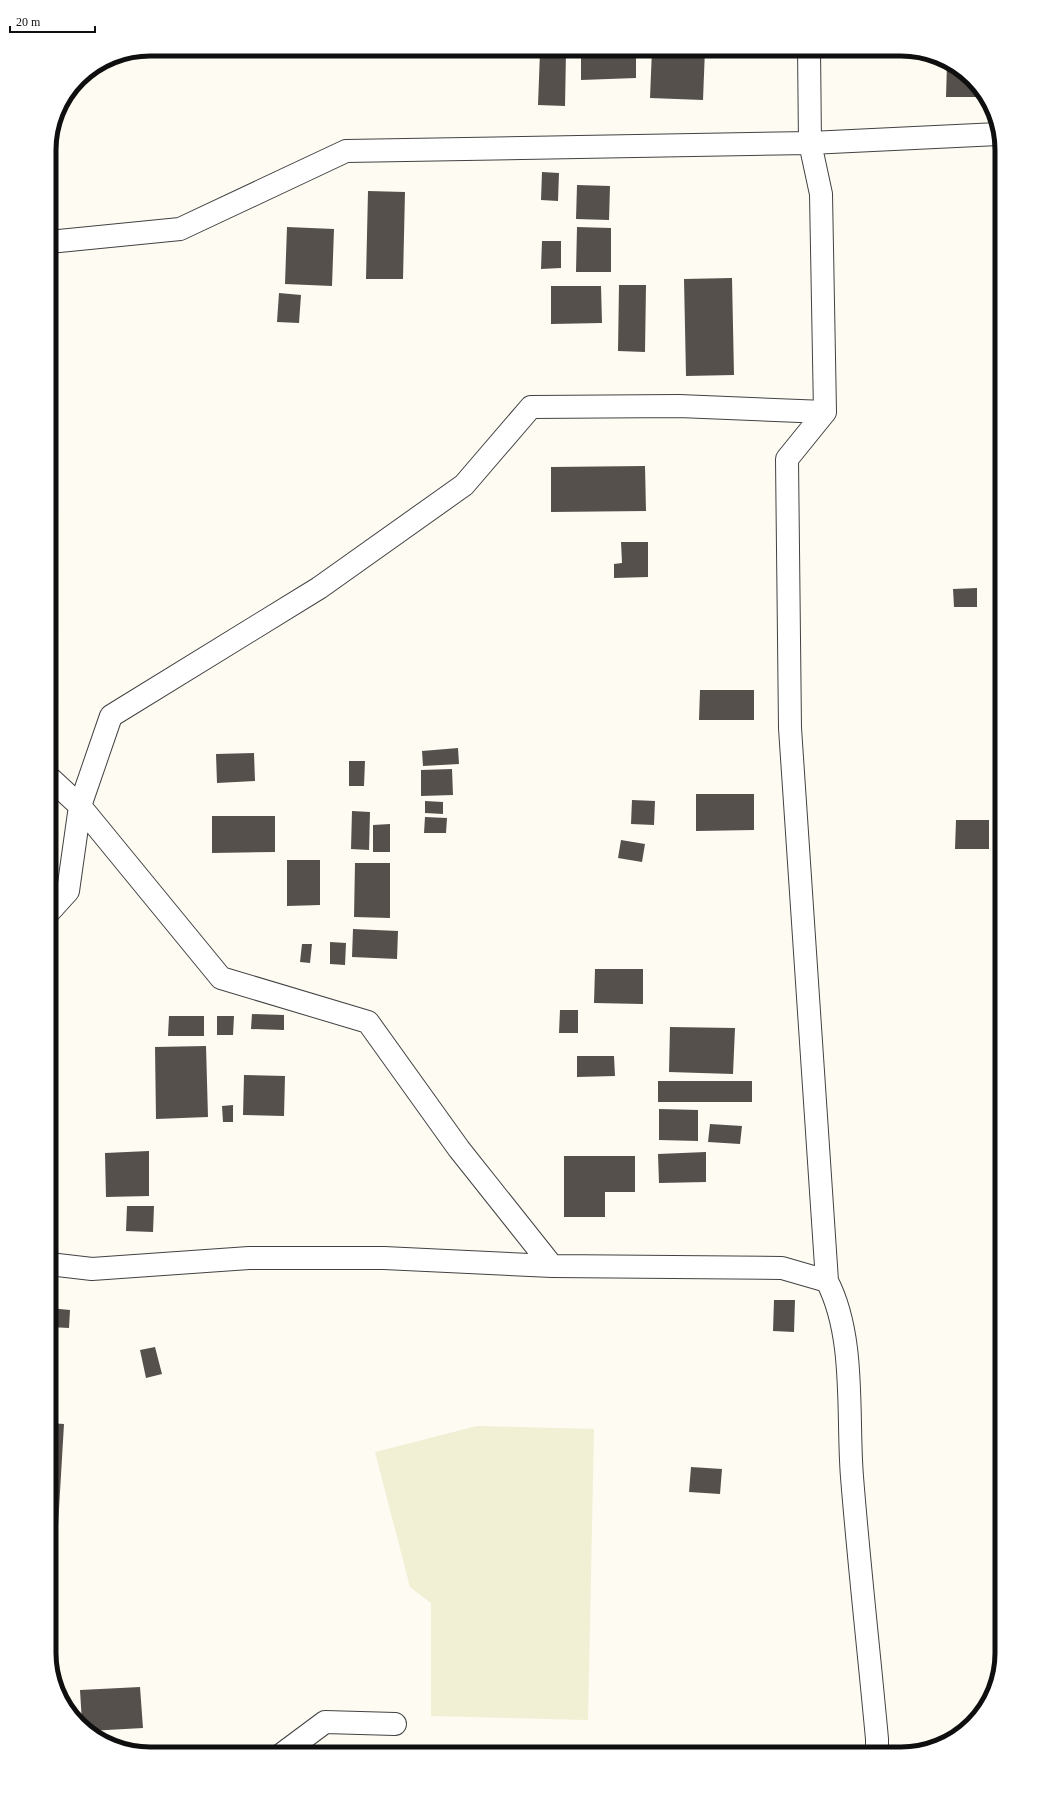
<svg xmlns="http://www.w3.org/2000/svg" width="1051" height="1803" font-family="'Times New Roman',serif">
<style>
.farmland{fill:#f1efd4}
.building{fill:#56504c}
.lines{fill:none;stroke-linecap:round;stroke-linejoin:round}
.street-casing{stroke:#424242;stroke-width:24}
.street{stroke:#fff;stroke-width:22}
.rim{fill:none;stroke:#0f0f0f;stroke-width:5}
</style>
<rect width="100%" height="100%" fill="#fdfbf2"/>
<!-- farmland -->
<path class="farmland" d="M477 1426 594 1429 588 1720 431 1716V1603L410 1587 375 1452Z"/>
<!-- building -->
<path class="building" d="M581 49H636V78L581 80Z
M652 49H705L703 100 650 98Z
M540 52H566L565 106 538 105Z
M947 63 957 66 978 90V97H946Z
M542 172 559 173 558 201 541 200Z
M577 185 610 186 609 220 576 219Z
M368 191 405 192 403 279H366Z
M287 227 334 229 332 286 285 284Z
M577 227 611 228V272H576Z
M542 241H561V268L541 269Z
M732 278 734 375 686 376 684 279Z
M619 285H646L645 352 618 351Z
M551 286H601L602 323 551 324Z
M279 293 301 295 299 323 277 322Z
M645 466 646 511 551 512V467Z
M621 542H648V577L614 578V564L622 563Z
M977 588V607H954L953 589Z
M700 690H754V720H699Z
M458 748 459 764 423 766 422 751Z
M254 753 255 781 217 783 216 754Z
M349 761H365L364 786H349Z
M452 769 453 795 421 796V770Z
M696 794H754V830L696 831Z
M632 800 655 801 654 825 631 824Z
M425 801 443 802V814L425 813Z
M352 811 370 812 369 850 351 849Z
M212 816H275V852L212 853Z
M425 817 447 818 446 833H424Z
M956 820H989V849H955Z
M390 824V852H373V825Z
M621 840 645 844 642 862 618 858Z
M287 860H320V905L287 906Z
M355 863H390V918L354 917Z
M353 929 398 931 397 959 352 957Z
M330 942 346 943 345 965 330 964Z
M302 944H312L310 963 300 962Z
M595 969H643V1004L594 1003Z
M560 1010H578V1033H559Z
M252 1014 284 1015V1030L251 1029Z
M169 1016H204V1036H168Z
M217 1016H234L233 1035H217Z
M670 1027 735 1028 733 1074 669 1072Z
M206 1046 208 1117 156 1119 155 1047Z
M577 1056H614L615 1076 577 1077Z
M244 1075 285 1076 284 1116 243 1115Z
M658 1081H752V1102H658Z
M233 1105V1122H223L222 1106Z
M659 1109 698 1110V1141L659 1140Z
M710 1124 742 1126 740 1144 708 1142Z
M149 1151V1196L106 1197 105 1153Z
M706 1152V1182L659 1183 658 1154Z
M564 1156H635V1192H605V1217H564Z
M127 1206H154L153 1232 126 1231Z
M774 1300H795L794 1332 773 1331Z
M49 1308 70 1310 69 1328 49 1327Z
M155 1347 162 1374 146 1378 140 1350Z
M49 1423 64 1424 52 1628 49 1627Z
M691 1467 722 1469 720 1494 689 1492Z
M140 1687 143 1728 89 1731 82 1723 80 1690Z"/>
<g class="lines">
<defs>
<path id="street" d="M809 49 810 143 821 194 825 412 787 459 790 728 827 1281
M49 242 180 229 346 151 810 143 998 134
M49 780H52L80 806 221 978 368 1022 459 1149 552 1266 782 1268 827 1281C856 1337 847 1415 852 1477 859 1565 869 1652 877 1739V1754
M49 912 68 891 80 806 111 716 319 588 464 485 531 407 679 406 825 412
M49 1264 92 1269 249 1258H384L552 1266
M282 1754 325 1722 395 1724"/>
</defs>
<!-- street casing -->
<use href="#street" class="street-casing"/>
<!-- street -->
<use href="#street" class="street"/>
</g>
<!-- crop -->
<path d="M0 0H1051V1803H0ZM150 56H901A94 94 0 0 1 995 150V1653A94 94 0 0 1 901 1747H150A94 94 0 0 1 56 1653V150A94 94 0 0 1 150 56Z" fill="#fff" fill-rule="evenodd"/>
<path class="rim" d="M150 56H901A94 94 0 0 1 995 150V1653A94 94 0 0 1 901 1747H150A94 94 0 0 1 56 1653V150A94 94 0 0 1 150 56Z"/>
<!-- scale -->
<path d="M10 26v6h85v-6" fill="none" stroke="#0f0f0f" stroke-width="2"/>
<text x="16" y="26" font-size="12" fill="#0f0f0f" stroke="#ffffff" stroke-width="3" paint-order="stroke">20 m</text>
</svg>
